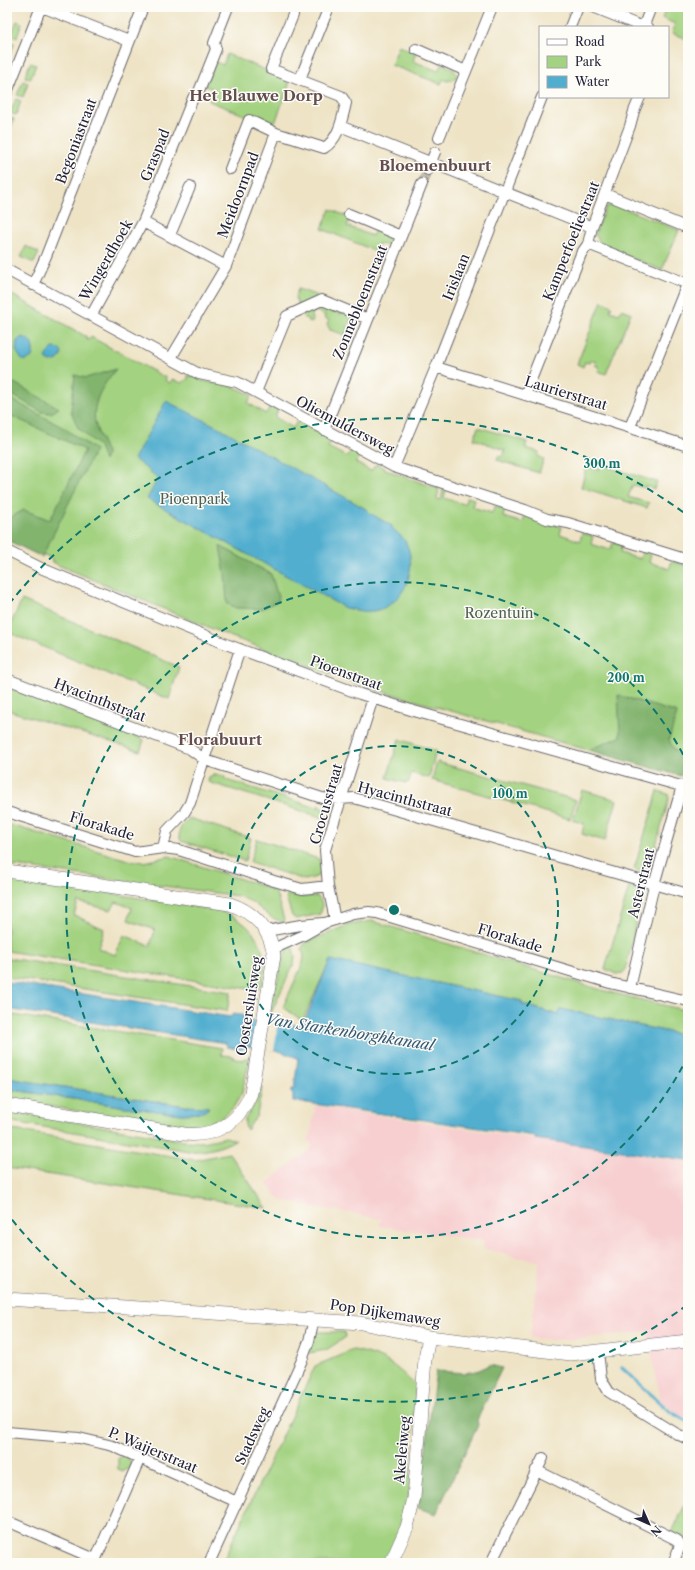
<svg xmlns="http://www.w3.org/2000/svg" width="695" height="1570" font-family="'Libre Caslon Text',serif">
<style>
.built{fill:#f7cfd0}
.green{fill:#a3d280;stroke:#627a5e;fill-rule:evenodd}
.forest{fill:#82b46e;stroke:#526b54}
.water{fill:#51aecf;stroke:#3a6885}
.pier{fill:#eee3c5}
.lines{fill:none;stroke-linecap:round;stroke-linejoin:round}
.stream{stroke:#51aecf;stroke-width:3.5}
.minor-tunnel{stroke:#c5bca9;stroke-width:10;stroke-dasharray:10 5;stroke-linecap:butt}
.minor-casing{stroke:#69666b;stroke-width:12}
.tertiary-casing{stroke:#69666b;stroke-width:14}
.minor{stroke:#fff;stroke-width:10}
.tertiary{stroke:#fff;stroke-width:13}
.ring{fill:none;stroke:#0f766e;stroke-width:2;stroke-dasharray:7 5}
.labels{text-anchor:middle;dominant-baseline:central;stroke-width:3;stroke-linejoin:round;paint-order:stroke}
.street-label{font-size:14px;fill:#22223b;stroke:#fdfcf7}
.park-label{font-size:14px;fill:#4f6053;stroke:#fdfcf7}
.neighbourhood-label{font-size:15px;font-weight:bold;fill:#634d4f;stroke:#fdfcf7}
.water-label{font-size:15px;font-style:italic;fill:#355a76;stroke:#fdfcf7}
.centre{fill:#0f766e;stroke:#fdfcf7;stroke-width:2}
.ring-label{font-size:12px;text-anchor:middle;font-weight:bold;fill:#0f766e;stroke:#fdfcf7;stroke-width:3;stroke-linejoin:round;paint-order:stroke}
</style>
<rect width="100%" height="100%" fill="#fdfcf7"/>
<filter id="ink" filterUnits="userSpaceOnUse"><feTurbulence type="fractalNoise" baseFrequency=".025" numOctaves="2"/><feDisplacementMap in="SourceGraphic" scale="8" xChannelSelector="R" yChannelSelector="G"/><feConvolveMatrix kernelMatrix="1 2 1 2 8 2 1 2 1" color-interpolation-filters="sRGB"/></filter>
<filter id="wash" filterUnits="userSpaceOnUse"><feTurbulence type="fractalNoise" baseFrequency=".012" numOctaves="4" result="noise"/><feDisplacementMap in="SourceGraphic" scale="16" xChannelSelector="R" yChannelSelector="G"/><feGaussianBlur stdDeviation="0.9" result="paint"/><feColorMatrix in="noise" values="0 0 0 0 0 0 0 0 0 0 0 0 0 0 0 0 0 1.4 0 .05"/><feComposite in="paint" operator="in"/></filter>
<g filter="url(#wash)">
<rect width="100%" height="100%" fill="#eee3c5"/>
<!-- built -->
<path class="built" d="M315 1106 688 1162V1419L681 1416 661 1401 647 1331 578 1339 553 1340 530 1338 539 1261 516 1257 483 1248 484 1241 380 1226 381 1219 281 1200 266 1184 313 1147 307 1139 310 1137Z"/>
<!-- green -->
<path class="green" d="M667 7H688V40L672 33 675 24 662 18Z
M17 21 22 23 17 37 11 35Z
M9 42 14 44 9 57H7V46Z
M399 46 416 53 413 61 438 71 442 63 454 70 457 74 455 79 447 81 443 79 441 84 391 65Z
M227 54 287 79 289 85 275 123 269 125 209 101 213 89 205 86 216 62 223 65Z
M30 63 36 65 30 79 25 77Z
M23 81 28 83 23 97 17 95Z
M16 99 21 101 16 115 10 113Z
M9 117 14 119 9 133 7 132V121Z
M613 204 679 230 662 270 602 246 595 234 606 207Z
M330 209 350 218 347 226 372 236 376 228 389 235 392 239 390 241V244L386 245 378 244 375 251 322 229Z
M26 246 39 253 34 263 21 257Z
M298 289 321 297 299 306 295 298Z
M7 292 87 337 86 339 89 340 91 337 166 378 165 380 170 383 173 379 181 383 188 379V375L204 381 232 386 252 395 248 403 266 414 270 406 278 410 275 417 293 428 297 421 332 440 328 447 347 457 351 450 360 455 356 463 371 471 376 464 394 473 439 489 437 499 441 500 443 489 446 490 444 498 464 504 467 497 474 499 472 507 492 513 495 506 505 509 503 517 523 523 525 515 562 527 560 534 580 541 582 533 593 536 591 544 610 550 613 543 622 545 620 553 640 559 642 552 651 555 649 562 669 569 672 561 688 566V779L685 778 686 771 596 747 588 750 367 687V685L362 683 361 685 232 637 58 565 51 561 52 559 7 534Z
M602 301 612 306 610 311 619 314 621 309 631 313 606 374 598 371 599 367 595 365 596 362 590 360 589 363 585 362 583 367 577 364Z
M323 304 326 305 328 309 341 314 344 311 352 315 345 335 330 330 327 324 329 320 324 318 325 315 316 311 313 313 311 317 313 320 312 323 308 321V319L304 318 302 312Z
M478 427 527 442 525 448 539 452 538 456 544 459 539 473 497 460 498 456 503 457 505 450 474 439Z
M601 465 657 482 654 489 646 486V488L633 485 628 497 649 503 647 508 581 487 587 466 599 470Z
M22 600 179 667 169 699 7 632Z
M7 687 144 740 140 751 7 710Z
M399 739 436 751 429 778 411 773 409 782 406 783 387 778Z
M437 762 576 800 570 819 432 780Z
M215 774 224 776 226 780 318 808V805L324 810 326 814 324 818 208 782 209 777Z
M582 790 617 800 605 841 582 834 584 824 573 820Z
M658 791 668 794 669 799 651 863 649 867 642 872 634 869Z
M189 818 251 838 245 861 181 841C176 830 182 826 189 818Z
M7 824 128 860 144 862 169 856 275 890 285 923 272 918 252 902 238 896 7 865Z
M257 839 319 859 321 870 320 874 316 877 305 880 250 862Z
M7 877 215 910C242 916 265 937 264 966 264 972 263 978 262 985L256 990 7 951ZM78 902 111 910 116 902 132 908 128 920 155 930 150 946 124 935 115 955 98 948 104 929 74 915Z
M629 887 637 889 642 896 626 969 623 973 616 974 605 969Z
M289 893 302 897 317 896C322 902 324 906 320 914L296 919 292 916 286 897Z
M372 921 605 991 688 1011V1036L561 1009 559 1015 522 1004V1001L330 960 306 1013 303 1021 283 1007 303 963 304 956 302 948 305 943 349 925Z
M292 946 295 956 294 963 271 1013H269L284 955 289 948Z
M7 958 231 992 227 1011 7 977Z
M7 1014 222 1048 221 1055 233 1056 234 1059 244 1060 245 1058H250L242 1093 233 1108 220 1120 202 1126H193L156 1123 7 1100V1089L140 1109 182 1114 198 1113 205 1111 209 1108 185 1106 7 1078Z
M260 1088H262L257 1115 247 1130 245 1125V1119L255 1104Z
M7 1111 154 1135 183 1141 203 1142 226 1137 235 1140C221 1148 205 1152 189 1151L7 1121Z
M7 1129 195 1160 229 1153 267 1208 7 1168Z
M312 1332H345L346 1337 326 1350 308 1353Z
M353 1350C383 1355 395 1365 416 1386L408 1506 402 1528 385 1563H222L315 1366Z
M123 1455C129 1458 133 1461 129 1468L123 1471 118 1469V1458Z
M688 1499V1539L672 1532Z"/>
<!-- forest -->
<path class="forest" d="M116 369C103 385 92 401 95 422 97 433 104 444 107 454L104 461 99 446 78 428 71 411 75 375 86 378Z
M7 379 59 408 51 413 42 412 7 392Z
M7 397 64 428 95 450 42 557 7 540V519L24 510 50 520 85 450 7 414Z
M220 546 271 574 279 600 262 609 236 608 227 603 225 574Z
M618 695 677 713 669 740C676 757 686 754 681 776L588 750 620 737Z
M490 1365 502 1368 477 1420 478 1425 436 1514 418 1508 436 1371 465 1373 477 1371Z"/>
<!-- water -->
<path class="water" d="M22 337C32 339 35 348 32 357L26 361 22 360 16 351 17 341Z
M53 348 60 349 62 354 58 360 51 362 47 360 46 355Z
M166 401 220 428 368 510V512L392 526V528C396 532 402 536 405 541 420 567 404 607 373 611 363 612 355 610 345 608L147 499 158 478 134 459Z
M330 960 522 1001V1004L558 1015 561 1009 688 1036V1160L535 1139V1136L293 1101V1094L291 1093V1089H294L298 1058 279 1051 246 1046 242 1050 227 1047 226 1043 7 1009V982L230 1017 233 1014 247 1016 251 1021 279 1025H303Z
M7 1078 185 1106 209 1107 205 1111 198 1113 182 1114 140 1109 7 1089Z"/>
<!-- pier -->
<path class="pier" d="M257 1020 278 1023 274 1051 253 1047Z"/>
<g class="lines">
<!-- stream -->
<path class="stream" d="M622 1368 669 1411 688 1422"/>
</g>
</g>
<g filter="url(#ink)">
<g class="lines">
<!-- minor-tunnel -->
<path class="minor-tunnel" d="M422 184 428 170"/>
<defs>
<path id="minor" d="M42 7 129 41
M593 7 638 25H644
M570 27 578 7
M648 27 644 25 651 7
M416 49 466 71
M300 79 329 7
M7 92 41 7
M340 126 592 227
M439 138 492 7
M230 169 249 120 276 133 324 148C339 139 342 119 346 103L341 96 271 69 293 15
M428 170 435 152
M605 194 683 226 688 221
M349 214 401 236
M143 222 226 266
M170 235 190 187
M588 244 688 284
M7 270 199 374 237 382 394 467 525 510 547 519 568 523 688 560
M33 285 46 256 143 7
M91 316 143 222 193 98 198 94 216 49 214 43 228 7
M171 358 226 266 276 133
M436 367 688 446
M256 392 287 316 322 300 368 319
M525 395 581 254 588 244 592 227 630 126 634 111 640 97
M630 427 687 284
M324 430 422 184
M394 467 436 367 542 97
M7 551 43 569 226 644 360 694 414 711 688 788
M7 679 190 749 205 760 322 798 340 799 354 798 688 894
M7 812 135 852 163 848 179 850 274 881 302 889 328 886
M163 848 167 831 184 813 190 803 240 649
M335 920 328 886 325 850 373 698
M266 931 301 925 323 923
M273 949 304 935 325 923 353 914 369 912 377 913 610 983 688 1001
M630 988 654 885 682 786
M598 1351 601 1379 609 1392 677 1434 688 1439
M7 1432 79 1438 113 1446 237 1502
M536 1470 675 1539 678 1541 680 1546 673 1563
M7 1521 95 1559
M94 1563 140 1458
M209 1563 302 1360 309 1341 314 1319
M491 1563 543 1458"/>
<path id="tertiary" d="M7 871 230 904C254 912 271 930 274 956L251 1093C239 1123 216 1137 184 1134L7 1105
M7 1299 361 1323 429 1337 571 1354 688 1341
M391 1563 407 1527 414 1498 425 1359 429 1337"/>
</defs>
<!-- minor casing -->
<use href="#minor" class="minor-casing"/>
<!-- tertiary casing -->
<use href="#tertiary" class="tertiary-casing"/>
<!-- minor -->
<use href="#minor" class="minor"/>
<!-- tertiary -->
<use href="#tertiary" class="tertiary"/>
</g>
</g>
<!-- distance rings -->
<g class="ring">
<circle cx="394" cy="910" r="164"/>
<path d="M688 1056A328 328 0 1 1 688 764"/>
<path d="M687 1305A492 492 0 0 1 9 1216M9 604A492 492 0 0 1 687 515"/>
</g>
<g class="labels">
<!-- street labels -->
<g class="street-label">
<text transform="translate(76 141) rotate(-69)">Begoniastraat</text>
<text transform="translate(155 155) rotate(-68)">Graspad</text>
<text transform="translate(238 195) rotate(-69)">Meidoornpad</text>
<text transform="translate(571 241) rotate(-68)">Kamperfoeliestraat</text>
<text transform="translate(106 260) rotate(-60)">Wingerdhoek</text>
<text transform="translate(456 277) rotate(-68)">Irislaan</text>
<text transform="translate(360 302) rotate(-68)">Zonnebloemstraat</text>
<text transform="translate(566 393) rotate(17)">Laurierstraat</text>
<text transform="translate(345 425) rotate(28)">Oliemuldersweg</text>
<text transform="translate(346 673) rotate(20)">Pioenstraat</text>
<text transform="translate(100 700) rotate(21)">Hyacinthstraat</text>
<text transform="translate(405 799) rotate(15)">Hyacinthstraat</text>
<text transform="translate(326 804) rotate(-74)">Crocusstraat</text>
<text transform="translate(102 826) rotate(17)">Florakade</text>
<text transform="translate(641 883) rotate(-76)">Asterstraat</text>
<text transform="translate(510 938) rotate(17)">Florakade</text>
<text transform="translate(249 1006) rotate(-81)">Oostersluisweg</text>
<text transform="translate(385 1313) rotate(9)">Pop Dijkemaweg</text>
<text transform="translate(252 1436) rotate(-65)">Stadsweg</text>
<text transform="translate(153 1450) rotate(23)">P. Waijerstraat</text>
<text transform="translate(402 1450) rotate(-85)">Akeleiweg</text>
</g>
<!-- park labels -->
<g class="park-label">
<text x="194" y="499">Pioenpark</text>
<text x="499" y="613">Rozentuin</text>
</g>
<!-- neighbourhood labels -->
<g class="neighbourhood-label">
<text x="256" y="95">Het Blauwe Dorp</text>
<text x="435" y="165">Bloemenbuurt</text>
<text x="220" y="739">Florabuurt</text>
</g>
<!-- water labels -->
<g class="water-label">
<text transform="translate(350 1032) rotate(9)">Van Starkenborghkanaal</text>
</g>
</g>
<circle cx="394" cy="910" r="6" class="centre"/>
<g class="ring-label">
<text x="602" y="468">300 m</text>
<text x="626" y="682">200 m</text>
<text x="510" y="798">100 m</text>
</g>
<!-- margin -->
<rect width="695" height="1570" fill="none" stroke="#fdfcf7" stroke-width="24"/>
<!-- legend -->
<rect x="539" y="26" width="130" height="72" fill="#fdfcf7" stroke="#a5a5ac"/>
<rect x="547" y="39" width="20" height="6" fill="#ffffff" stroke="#a5a5ac"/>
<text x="575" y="46" font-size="12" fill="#22223b">Road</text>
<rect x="547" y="56" width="20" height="12" fill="#a3d280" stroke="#a5a5ac"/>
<text x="575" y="66" font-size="12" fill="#22223b">Park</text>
<rect x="547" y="76" width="20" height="12" fill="#51aecf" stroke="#a5a5ac"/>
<text x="575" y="86" font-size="12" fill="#22223b">Water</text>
<!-- north arrow -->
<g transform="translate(649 1524) rotate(135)" stroke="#fdfcf7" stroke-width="3" paint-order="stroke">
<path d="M0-3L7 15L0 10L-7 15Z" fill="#22223b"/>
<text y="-6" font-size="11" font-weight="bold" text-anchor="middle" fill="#22223b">N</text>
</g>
</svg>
